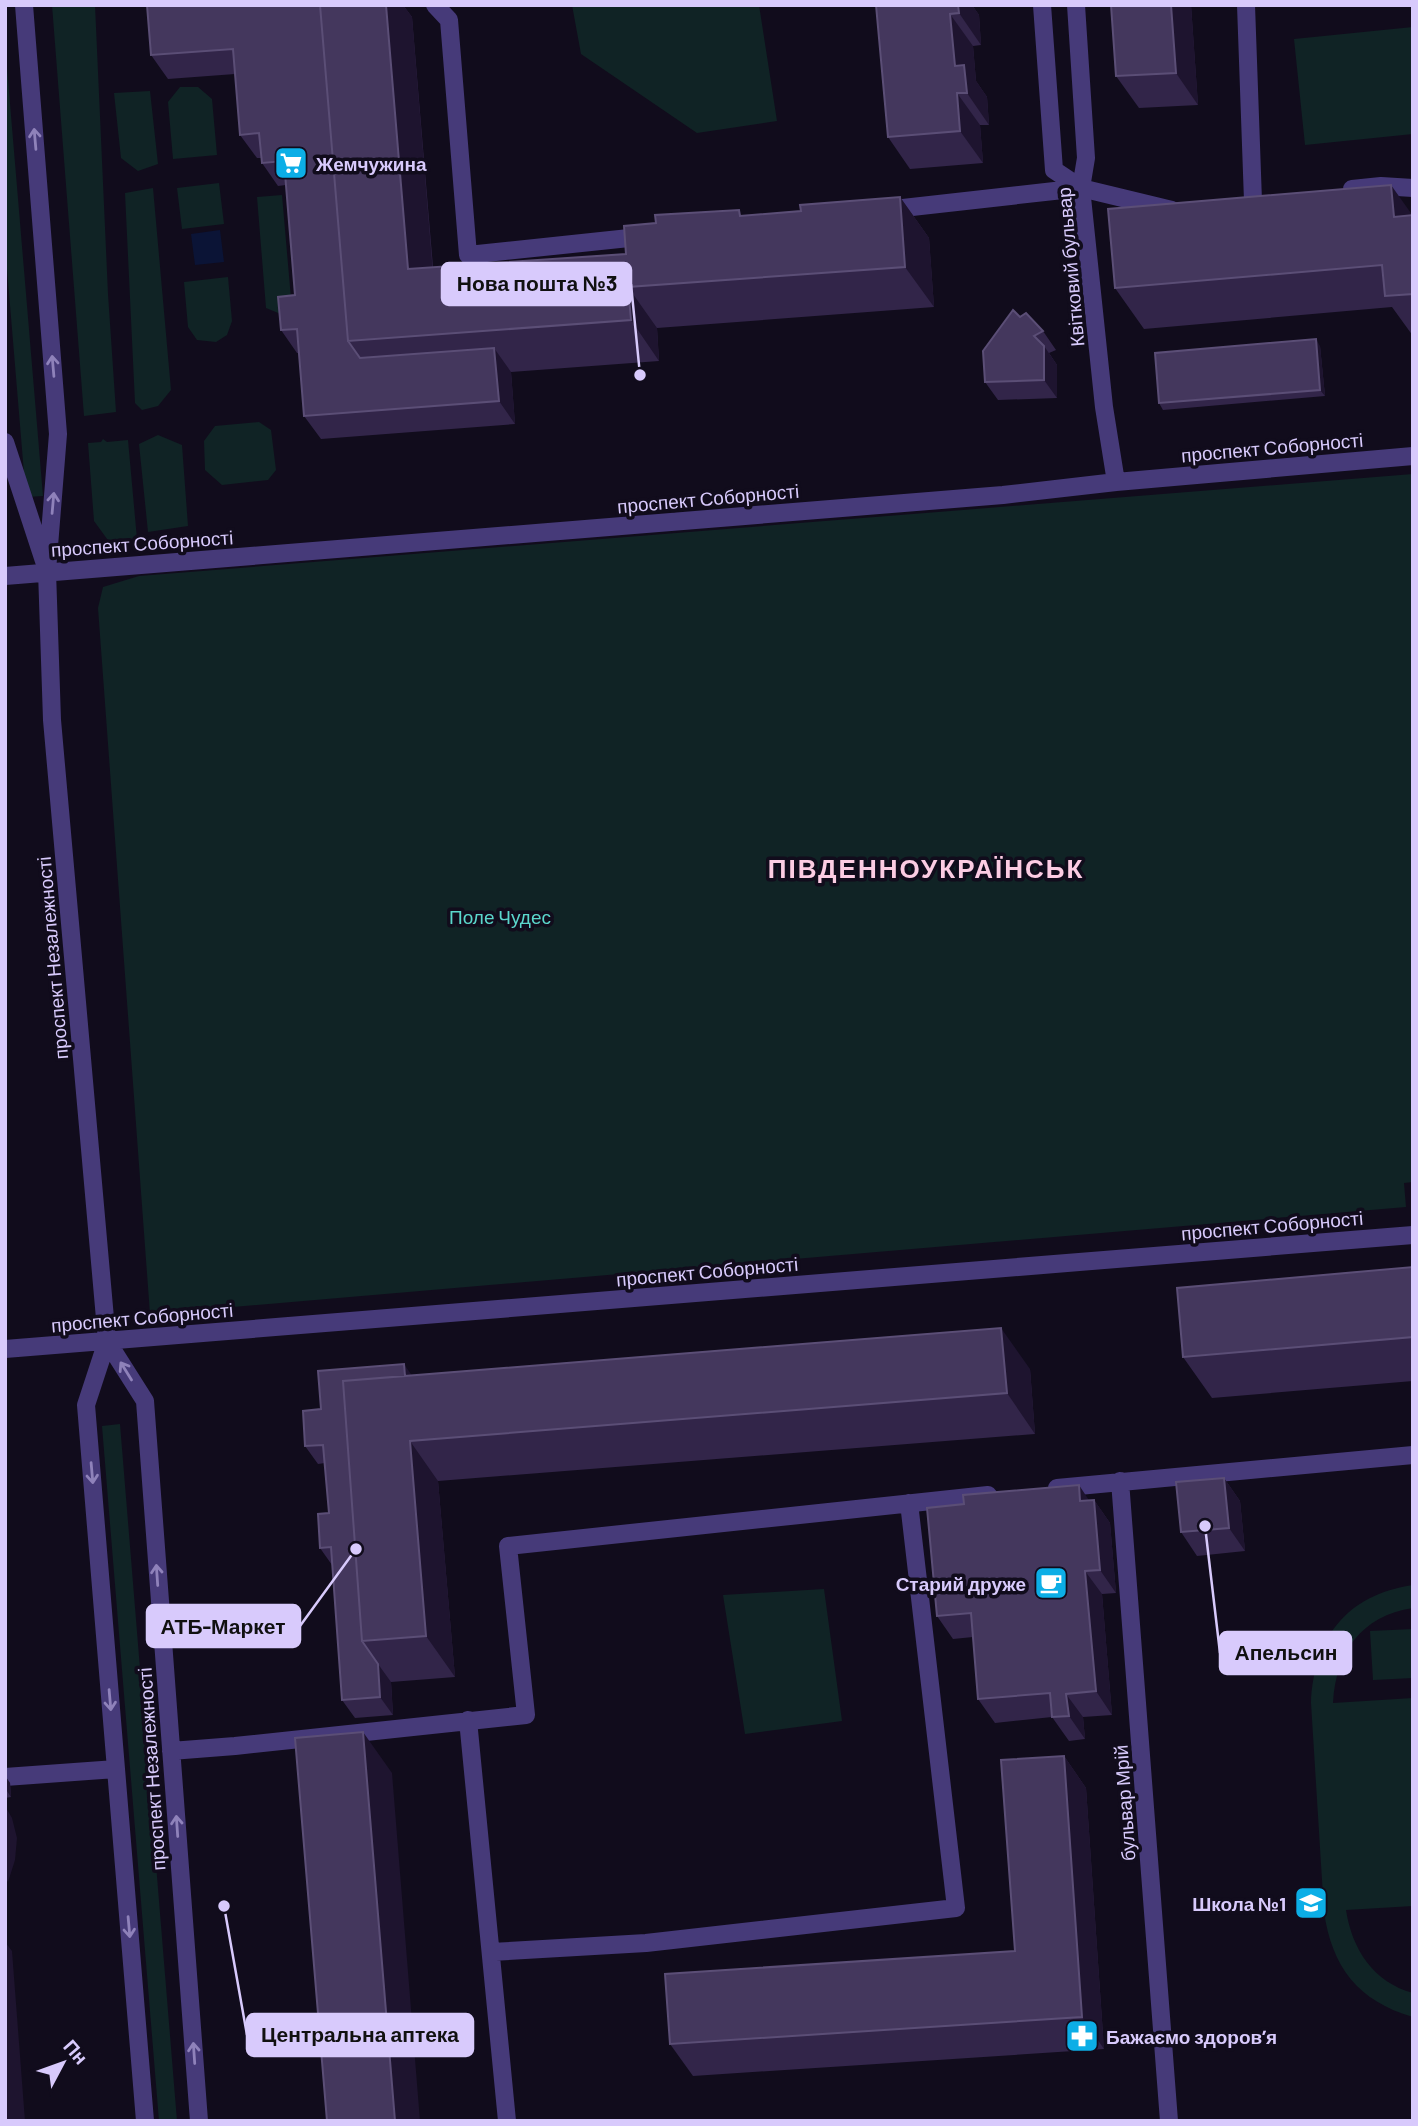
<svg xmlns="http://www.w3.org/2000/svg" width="1418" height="2126" font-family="Barlow,sans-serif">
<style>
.green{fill:#102325}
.water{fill:#0b1436}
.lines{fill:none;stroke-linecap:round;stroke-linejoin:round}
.minor{stroke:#463a79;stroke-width:18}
.wall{fill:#322549}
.shaded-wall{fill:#1e142f}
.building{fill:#44375d;stroke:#5b4e76;stroke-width:2}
.oneway{stroke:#8f82ba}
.labels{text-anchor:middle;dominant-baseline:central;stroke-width:7;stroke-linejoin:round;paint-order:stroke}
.poi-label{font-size:19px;font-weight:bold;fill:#d8cafc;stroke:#110c1c;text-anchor:start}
.street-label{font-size:19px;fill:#d8cafc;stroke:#110c1c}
.park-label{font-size:19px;fill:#5bd7cc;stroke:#110c1c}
.district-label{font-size:26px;font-weight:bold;letter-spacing:2px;fill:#fccce3;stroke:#110c1c}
.leader{fill:none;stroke:#d8cafc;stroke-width:2.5}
.callout-dot{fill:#d8cafc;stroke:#110c1c;stroke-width:2.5}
.callout{fill:#d8cafc;stroke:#d8cafc;stroke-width:2.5}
.callout-label{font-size:21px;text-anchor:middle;font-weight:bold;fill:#111}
</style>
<rect width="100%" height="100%" fill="#110c1c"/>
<!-- green -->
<path class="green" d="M52 5H95L108 294 116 412 84 416Z
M572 5H759L777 121 697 133 581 54Z
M1413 27V134L1305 145 1294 39Z
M5 44 43 496 26 497 5 245Z
M180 87H198L212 99 217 155 173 159 168 102Z
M150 91 158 164 138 171 121 158 114 93Z
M219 183 224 224 182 229 177 188Z
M153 188 171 390 158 406 142 410 135 403 125 193Z
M282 195 292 310 288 317 266 308 257 197Z
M228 277 232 321 227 335 216 342 197 340 188 327 184 282Z
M259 422 271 430 276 470 268 480 222 485 205 470 204 441 215 426Z
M158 435 182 445 188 526 148 532 139 444Z
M103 439 107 442 128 440 137 539 110 543 94 521 88 443 101 442Z
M1413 474V1182L1404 1183 1406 1207 150 1314 98 608 103 587 139 576Z
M120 1424 177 2121H159L102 1426Z
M1413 1585V1608C1361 1616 1336 1652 1333 1703L1413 1698V1906L1346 1910C1352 1949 1373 1982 1413 1993V2017C1358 2001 1332 1967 1324 1912L1311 1703C1314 1638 1346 1595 1413 1585Z
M824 1589 842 1721 745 1734 723 1595Z
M1413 1629V1678L1373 1680 1370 1631Z"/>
<!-- water -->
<path class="water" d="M220 230 224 262 195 265 191 234Z"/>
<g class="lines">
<!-- minor -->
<path class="minor" d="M24 5 58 434 47 571 52 720 107 1341 86 1405 145 2121
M435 5 449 20 468 255 648 236
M1042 5 1054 170 1081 188
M1076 5 1086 158 1081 188 1104 407 1116 482
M1246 5 1253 201
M1352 189 1381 186 1413 188
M885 210 1081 188 1172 210
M5 442 44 561
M5 576 1003 495 1116 482 1413 456
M107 1341 145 1401 199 2121
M5 1349 1413 1235
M1120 1481 1169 2121
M1057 1488 1413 1455
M468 1720 507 2121
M171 1751 235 1746 526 1715 508 1546 988 1495
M5 1777 116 1769
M491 1952 646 1943 956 1908 909 1503"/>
</g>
<!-- wall -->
<path class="wall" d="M147 5H403L412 17 433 267 626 254 744 216 801 211 900 197 929 238 934 307 657 328 659 361 511 372 515 424 321 439 304 416 299 353H297L281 330 295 295 286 185 278 186 262 163 261 158H257L240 135 235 74 168 79 151 55Z
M876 5H972L979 15 981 45 973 46 976 81 987 97 989 125H980L983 163 910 169 888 137Z
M1111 5H1191L1198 105 1139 108 1116 76Z
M1413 215V336L1392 307 1144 329 1115 288Z
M1020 317 1043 331 1056 350 1049 353 1057 365V398L998 400 985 382Z
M1320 346 1325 396 1163 410 1159 403Z
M1413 1267V1381L1212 1398 1183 1357Z
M1030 1369 1035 1434 438 1481 455 1677 391 1682 393 1715 355 1718 342 1700 332 1565 320 1548 329 1513 325 1463 318 1464 305 1446 321 1409 412 1376Z
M1224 1478 1240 1501 1245 1551 1197 1556 1181 1532Z
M1089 1500H1094L1110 1523 1116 1593 1102 1594 1112 1715 1083 1717 1085 1739 1069 1741 1052 1717 995 1723 978 1699 973 1637 953 1639 937 1616Z
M1064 1756 1086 1788 1104 2049 693 2076 670 2044 1015 1951Z
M5 1777 10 1783 11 1797 5 1798Z"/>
<!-- shaded-wall -->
<path class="shaded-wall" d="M386 5H403L412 17 436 310 408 269Z
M958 5H972L979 15 981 45 959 13Z
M1171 5H1191L1198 105 1176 73Z
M950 14 973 46 976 81 987 97 989 125 967 93 955 66Z
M957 93 980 125 983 163 960 131Z
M1391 185 1413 216 1394 217Z
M900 197 929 238 934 307 905 267Z
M628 287 657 328 659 361 631 320Z
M1316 339 1320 346 1325 396 1320 390Z
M1044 346 1057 365V398L1044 380Z
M494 348 511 372 515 424 499 401Z
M1001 1328 1030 1369 1035 1434 1007 1393Z
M404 1364 417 1383 407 1401Z
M410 1441 438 1481 455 1677 426 1636Z
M1224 1478 1240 1501 1245 1551 1229 1528Z
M1079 1485 1094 1508V1500L1110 1523 1116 1593 1100 1570 1080 1501Z
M1085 1571 1102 1594 1112 1715 1096 1691Z
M378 1664 391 1682 393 1715 380 1697Z
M1066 1694 1083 1717 1085 1739 1069 1716Z
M363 1732 392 1773 420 2121H395Z
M1064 1756 1086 1788 1104 2049 1082 2017Z
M6 1777 10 1783 11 1797 7 1791Z
M5 1806 12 1818 17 1838 15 1860 8 1882 5 1878Z
M5 1942 12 1951 25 2121H5Z"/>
<!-- building -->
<path class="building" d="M147 5H320L348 341 360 358 494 348 499 401 304 416 297 329 281 330 278 297 295 295 284 161 262 163 259 133 240 135 233 49 151 55Z
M320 5H386L408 269 626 254 624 226 656 223 655 215 739 210 740 216 801 211 800 205 900 197 905 267 628 287 631 320 348 341Z
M876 5H958L959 13 950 14 955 66 964 65 967 93H957L960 131 888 137Z
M1111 5H1171L1176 73 1116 76Z
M1391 185 1394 217 1413 215V294L1385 296 1382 265 1115 288 1108 209Z
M1013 310 1020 317 1026 313 1043 331 1034 336 1044 346V380L985 382 983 351Z
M1316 339 1320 390 1159 403 1155 353Z
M1413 1267V1337L1183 1357 1177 1288Z
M1001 1328 1007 1393 410 1441 426 1636 362 1641 343 1381Z
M404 1364 405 1376 343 1381 362 1641 378 1664 380 1697 342 1700 331 1547 320 1548 318 1514 329 1513 323 1445 305 1446 303 1411 321 1409 318 1371Z
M1224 1478 1229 1528 1181 1532 1176 1482Z
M1079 1485 1080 1501 1094 1500 1100 1570 1085 1571 1096 1691 1066 1694 1069 1716 1052 1717 1050 1693 978 1699 971 1613 937 1616 927 1508 964 1504 963 1495Z
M363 1732 395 2121H327L295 1738Z
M1064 1756 1082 2017 670 2044 665 1974 1015 1951 1001 1760Z"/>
<!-- one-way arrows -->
<defs><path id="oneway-shaft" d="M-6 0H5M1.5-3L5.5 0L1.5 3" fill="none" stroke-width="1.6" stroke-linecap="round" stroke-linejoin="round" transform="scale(1.75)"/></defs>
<g class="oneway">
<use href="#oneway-shaft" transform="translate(35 139) rotate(-95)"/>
<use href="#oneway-shaft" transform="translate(53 366) rotate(-95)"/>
<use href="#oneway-shaft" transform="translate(53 503) rotate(-85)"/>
<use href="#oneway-shaft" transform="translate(126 1371) rotate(-122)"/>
<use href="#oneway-shaft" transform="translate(92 1473) rotate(85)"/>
<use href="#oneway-shaft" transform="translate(157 1575) rotate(-94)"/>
<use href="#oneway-shaft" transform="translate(110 1700) rotate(85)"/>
<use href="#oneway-shaft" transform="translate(177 1826) rotate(-94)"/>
<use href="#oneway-shaft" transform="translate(129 1927) rotate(85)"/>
<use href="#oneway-shaft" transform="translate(194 2053) rotate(-94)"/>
</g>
<!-- icons -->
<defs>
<symbol id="supermarket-square" viewBox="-11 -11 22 22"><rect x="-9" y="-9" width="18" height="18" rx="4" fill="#0caee6" stroke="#110c1c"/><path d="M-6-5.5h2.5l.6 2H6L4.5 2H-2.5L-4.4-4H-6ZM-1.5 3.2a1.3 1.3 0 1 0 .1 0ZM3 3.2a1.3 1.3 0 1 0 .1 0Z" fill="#fff"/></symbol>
<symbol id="cafe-square" viewBox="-11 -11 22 22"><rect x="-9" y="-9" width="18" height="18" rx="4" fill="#0caee6" stroke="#110c1c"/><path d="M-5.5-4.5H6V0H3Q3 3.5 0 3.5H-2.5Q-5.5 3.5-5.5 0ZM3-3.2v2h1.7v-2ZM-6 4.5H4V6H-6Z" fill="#fff"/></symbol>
<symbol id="school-square" viewBox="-11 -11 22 22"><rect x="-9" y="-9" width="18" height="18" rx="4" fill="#0caee6" stroke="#110c1c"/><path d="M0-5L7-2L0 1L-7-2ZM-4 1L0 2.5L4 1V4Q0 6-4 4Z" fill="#fff"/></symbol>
<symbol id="pharmacy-square" viewBox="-11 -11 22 22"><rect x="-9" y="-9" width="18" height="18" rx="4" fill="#0caee6" stroke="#110c1c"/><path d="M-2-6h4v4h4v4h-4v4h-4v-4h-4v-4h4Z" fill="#fff"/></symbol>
</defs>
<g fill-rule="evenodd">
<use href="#supermarket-square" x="272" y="144" width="38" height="38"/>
<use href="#cafe-square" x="1032" y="1564" width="38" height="38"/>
<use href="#school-square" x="1292" y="1884" width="38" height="38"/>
<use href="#pharmacy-square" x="1063" y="2017" width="38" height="38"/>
</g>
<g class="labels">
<!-- poi labels -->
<g class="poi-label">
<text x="316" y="163">Жемчужина</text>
<text x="1026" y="1583" text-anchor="end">Старий друже</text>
<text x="1286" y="1903" text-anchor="end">Школа №1</text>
<text x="1106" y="2036">Бажаємо здоровʼя</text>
</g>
<!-- street labels -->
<g class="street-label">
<text transform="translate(1070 267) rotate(-95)">Квітковий бульвар</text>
<text transform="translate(1272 447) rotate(-5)">проспект Соборності</text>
<text transform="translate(708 498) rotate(-5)">проспект Соборності</text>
<text transform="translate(142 543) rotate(-4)">проспект Соборності</text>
<text transform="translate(52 958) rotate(-95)">проспект Незалежності</text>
<text transform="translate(1272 1225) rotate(-5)">проспект Соборності</text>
<text transform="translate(707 1271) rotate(-5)">проспект Соборності</text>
<text transform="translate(142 1317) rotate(-5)">проспект Соборності</text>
<text transform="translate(151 1769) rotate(-94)">проспект Незалежності</text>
<text transform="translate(1124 1803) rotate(-94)">бульвар Мрій</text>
</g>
<!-- park labels -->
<g class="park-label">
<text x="500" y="916">Поле Чудес</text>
</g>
<!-- district labels -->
<g class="district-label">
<text x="926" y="867">ПІВДЕННОУКРАЇНСЬК</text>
</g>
</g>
<!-- callouts -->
<path class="leader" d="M640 375L631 284M356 1549L300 1626M1205 1526L1220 1653M224 1906L247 2035"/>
<g class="callout-dot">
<circle cx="640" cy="375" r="7"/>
<circle cx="356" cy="1549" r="7"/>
<circle cx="1205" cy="1526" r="7"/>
<circle cx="224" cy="1906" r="7"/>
</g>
<g class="callout">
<rect x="442" y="263" width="189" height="42" rx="7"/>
<rect x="147" y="1605" width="153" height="42" rx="7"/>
<rect x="1220" y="1632" width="131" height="42" rx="7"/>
<rect x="247" y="2014" width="226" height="42" rx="7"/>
</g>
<g class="callout-label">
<text x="537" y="291">Нова пошта №3</text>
<text x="223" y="1634">АТБ-Маркет</text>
<text x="1286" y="1660">Апельсин</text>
<text x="360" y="2042">Центральна аптека</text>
</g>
<!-- border -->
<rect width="1418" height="2126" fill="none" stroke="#d8cafc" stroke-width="14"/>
<!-- north arrow -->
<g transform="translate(63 2063) rotate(49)" stroke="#110c1c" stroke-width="5" paint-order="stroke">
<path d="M0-5L12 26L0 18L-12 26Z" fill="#d8cafc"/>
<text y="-10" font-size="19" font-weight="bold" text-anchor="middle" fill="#d8cafc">Пн</text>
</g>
</svg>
